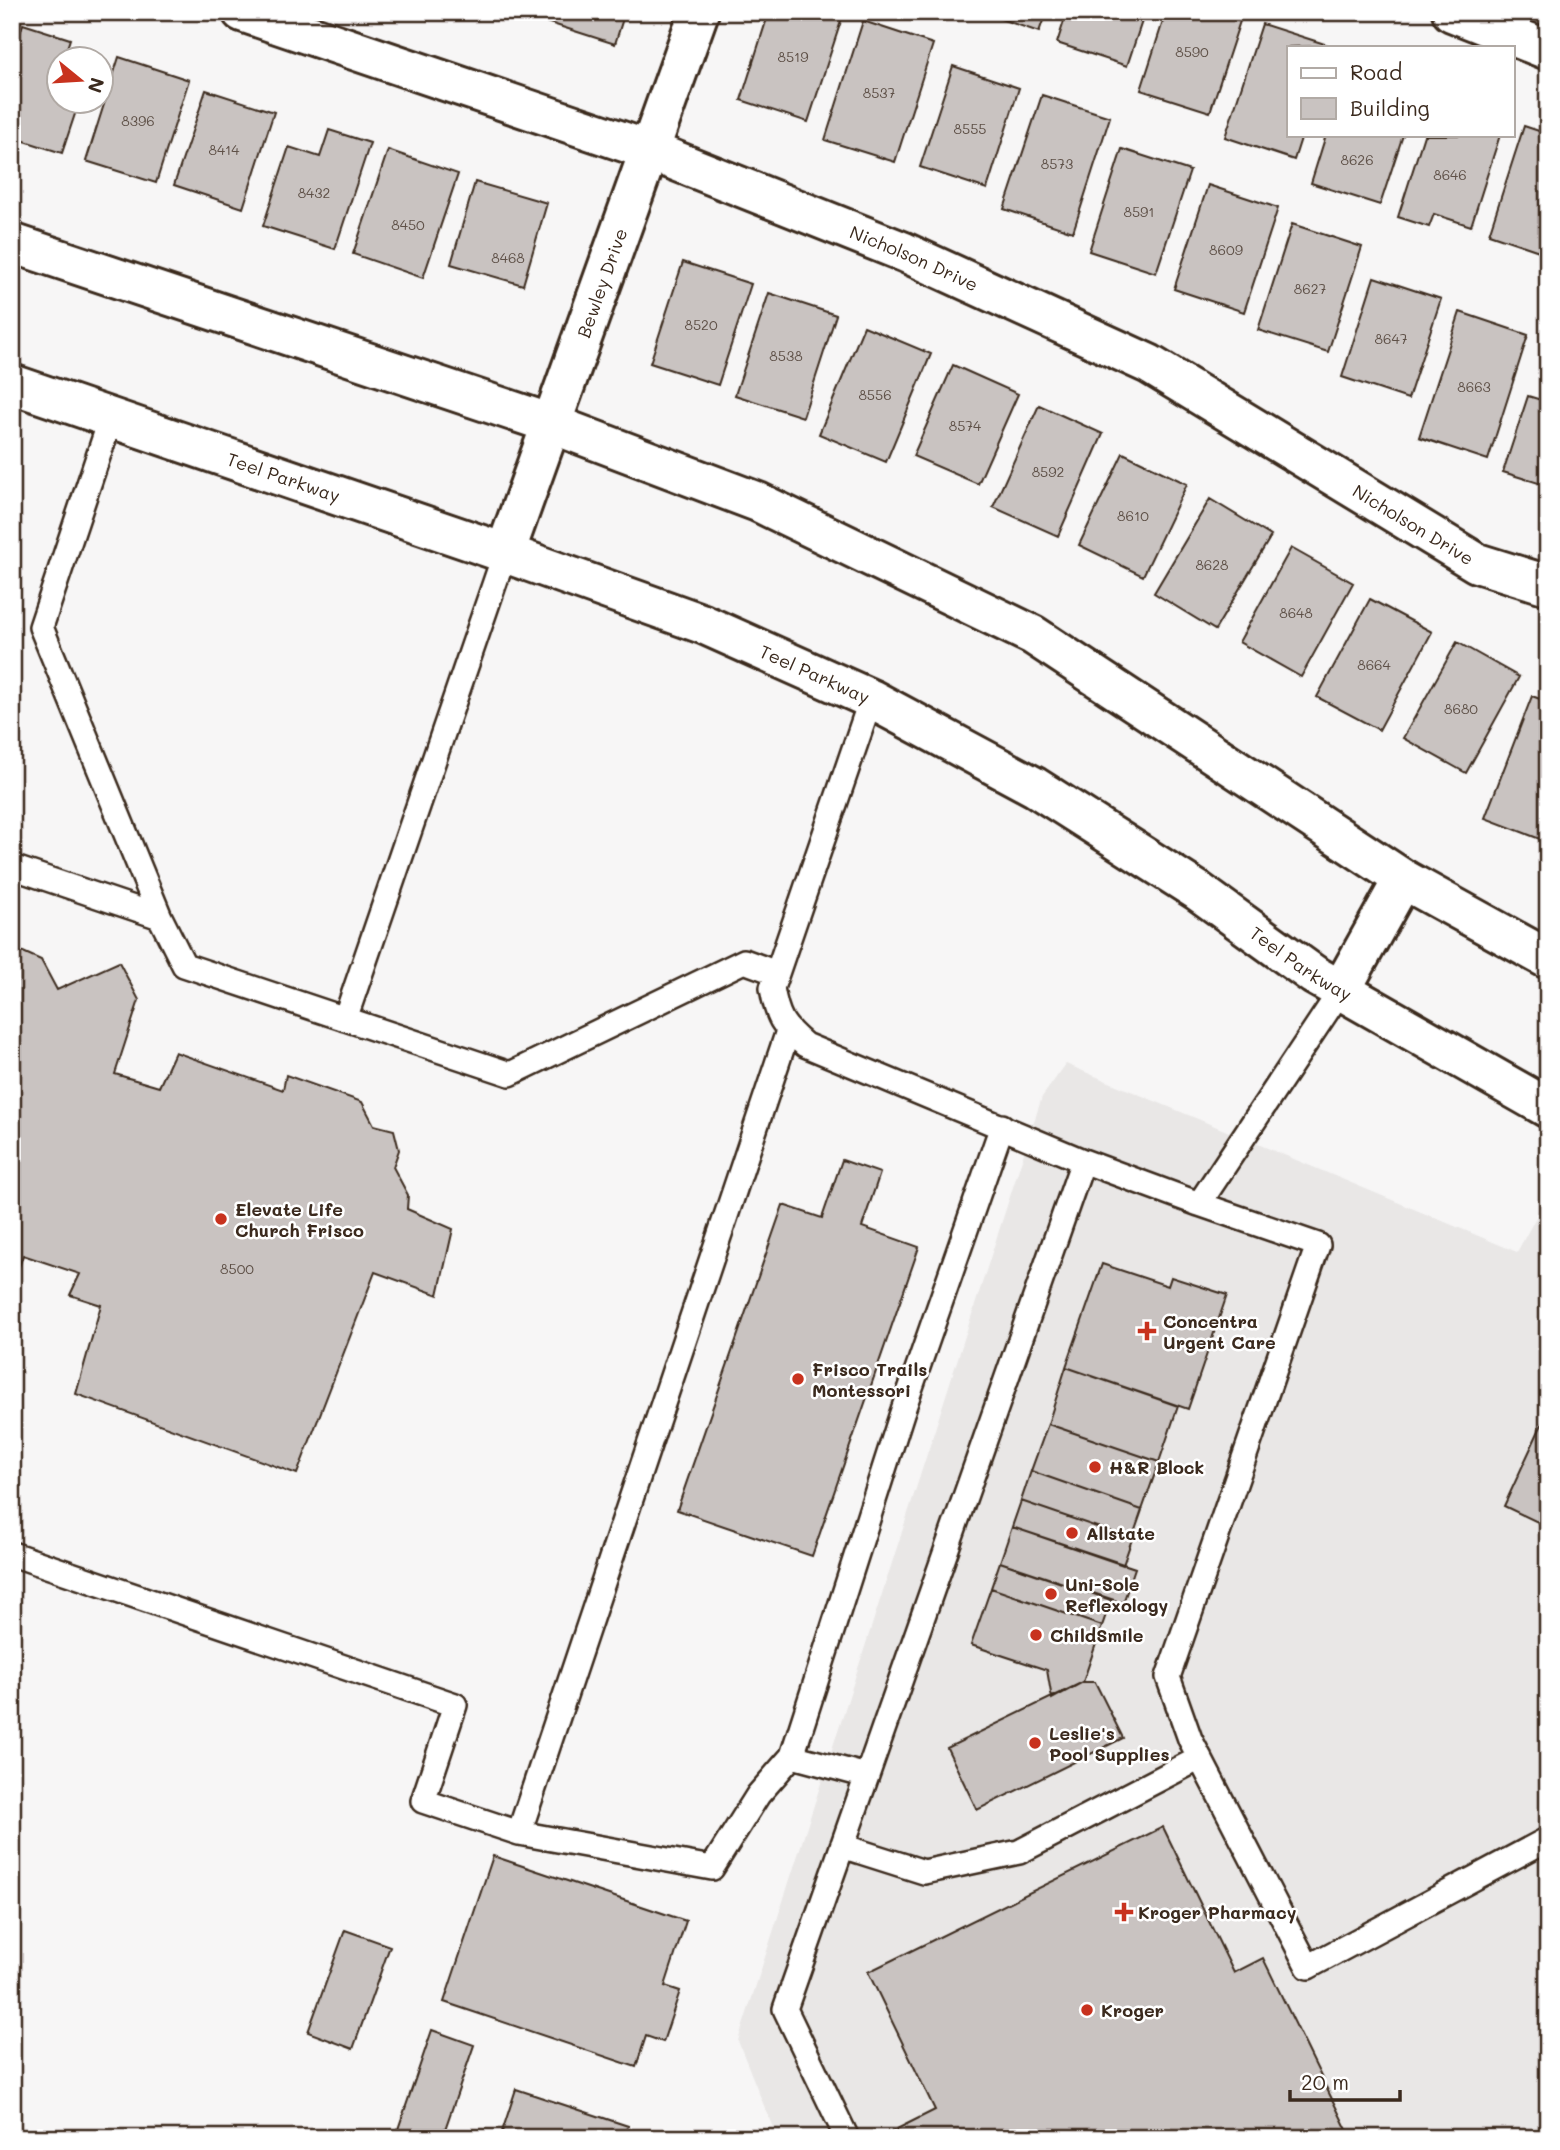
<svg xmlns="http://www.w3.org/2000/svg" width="1560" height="2150" font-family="Mali,sans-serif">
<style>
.built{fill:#e9e7e6}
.building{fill:#c9c3c1;stroke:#3b2a1e;stroke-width:2}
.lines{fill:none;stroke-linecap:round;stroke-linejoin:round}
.service-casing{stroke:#3b2a1e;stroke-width:28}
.minor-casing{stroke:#3b2a1e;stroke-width:44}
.secondary-casing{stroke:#3b2a1e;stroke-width:44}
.service{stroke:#fff;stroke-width:23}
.minor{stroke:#fff;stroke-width:38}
.secondary{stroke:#fff;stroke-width:38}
.poi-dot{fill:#c8321e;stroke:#fff;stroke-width:2.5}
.labels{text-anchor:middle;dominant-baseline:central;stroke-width:5;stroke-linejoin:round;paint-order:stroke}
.number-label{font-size:14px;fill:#5e5047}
.street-label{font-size:18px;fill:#3b2a1e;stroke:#fff}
.poi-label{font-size:18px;font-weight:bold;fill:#3b2a1e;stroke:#fff;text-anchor:start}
</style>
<rect width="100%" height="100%" fill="#f7f6f6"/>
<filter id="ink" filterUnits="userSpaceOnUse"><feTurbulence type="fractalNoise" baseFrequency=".0143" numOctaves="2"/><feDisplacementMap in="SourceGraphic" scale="14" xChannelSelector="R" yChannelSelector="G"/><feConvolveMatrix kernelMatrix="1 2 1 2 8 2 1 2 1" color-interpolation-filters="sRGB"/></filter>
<g filter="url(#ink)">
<!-- built -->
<path class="built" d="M1066 1064 1517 1252 1548 1195V2138H777L738 2041 1042 1097Z"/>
<!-- building -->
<path class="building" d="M536 12H625L615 44 534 18Z
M769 12H844L808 122 741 100Z
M980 12H1046L1039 32Z
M1067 12H1145L1127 66 1057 43Z
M1166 12H1243L1210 112 1141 90Z
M863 21 933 44 895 162 825 140Z
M23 24 70 39 63 60H60V71L56 83 60 84V102H79L62 153 12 137V58Z
M1262 24 1331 46 1289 47V135H1302L1294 160 1225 137Z
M119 57 189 80 156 183 86 161Z
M953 66 1019 88 987 189 920 167Z
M206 90 274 112 243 208 174 185Z
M1042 95 1110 117 1073 232 1004 209Z
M1524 126 1548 134V254L1489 234Z
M329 130 370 143 335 249 263 226 289 147 320 157Z
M1326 135H1403L1380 205 1311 183Z
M1424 135H1500L1471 226 1434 214 1429 227 1398 217Z
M1122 149 1190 171 1156 273 1089 251Z
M388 150 458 174 423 278 353 254Z
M475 182 547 203 523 285 451 264Z
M1208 185 1278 208 1244 312 1174 289Z
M1292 224 1362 247 1328 352 1258 330Z
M683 262 751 284 718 385 650 363Z
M1374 277 1441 299 1408 399 1342 377Z
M769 293 836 315 803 417 735 395Z
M1460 312 1528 335 1488 460 1419 437Z
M864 326 931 354 886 462 819 434Z
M953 365 1018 394 978 484 913 456Z
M1528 396 1548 402V486L1503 472Z
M1039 405 1103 434 1058 536 993 507Z
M1123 453 1187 484 1143 576 1079 545Z
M1210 499 1271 536 1215 630 1154 593Z
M1291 548 1353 583 1301 677 1239 642Z
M1370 599 1432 632 1379 730 1317 697Z
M1457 642 1519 677 1466 773 1403 738Z
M1532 696 1548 702V842L1485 818Z
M12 947 41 960 57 990 119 962 139 1000 115 1074 159 1087 175 1052 283 1090 286 1075 362 1102 374 1125 394 1130 399 1150 393 1167 408 1195 407 1209 453 1229 438 1295 375 1272 297 1474 76 1394 101 1305 70 1295 80 1274 23 1255 12 1288Z
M842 1160 880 1173 862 1227 919 1247 812 1556 677 1510 783 1205 822 1218Z
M1102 1264 1168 1286 1171 1277 1227 1295 1188 1409 1066 1367Z
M1066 1367 1178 1406 1159 1462 1048 1424Z
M1548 1411V1527L1504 1506Z
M1048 1424 1159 1462 1142 1510 1031 1471Z
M1031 1471 1142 1510 1132 1539 1021 1501Z
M1021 1501 1132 1539 1123 1565 1012 1527Z
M1012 1527 1135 1568 1123 1603 1000 1562Z
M1000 1562 1111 1600 1102 1626 991 1588Z
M991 1588 1102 1626 1083 1682 1052 1699 1047 1670 971 1645Z
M1083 1682H1095L1123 1738 977 1810 947 1748Z
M1163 1827 1234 1973 1263 1958 1351 2138H879L935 2110 868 1972Z
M493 1856 686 1921 665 1986 680 1991 663 2042 646 2036 636 2067 444 2002Z
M345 1930 390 1946 353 2049 308 2032Z
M432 2030 474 2045 442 2138H395Z
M516 2089 628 2126 624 2138H500Z"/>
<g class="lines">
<defs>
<path id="service" d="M111 418 41 627 160 917
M871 699 772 988C777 1017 782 1026 805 1045L1083 1161
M12 867 160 917 184 965 510 1074 744 961 777 973
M1341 990 1199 1204 1318 1245 1168 1677 1190 1739 1308 1967 1548 1839
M345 1019 505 553
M12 1554 455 1705 423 1801 519 1833 788 1031
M792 1756 902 1413 1002 1126
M519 1833 712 1868 758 1795 792 1756 867 1776
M842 1846 924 1872 1019 1852 1200 1758
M847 2138 785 2009 1083 1161 1199 1204"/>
<g id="minor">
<path id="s1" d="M242 12 651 151 904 252 1149 364 1477 563 1548 585"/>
<path d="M1452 12 1548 50"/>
<path id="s2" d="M505 553 699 12"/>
</g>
<g id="secondary">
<path d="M12 243 552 424 758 502 1033 635 1403 879 1548 959"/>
<path id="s3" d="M12 384 505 553 703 624 871 699 1035 787 1198 891 1314 975 1548 1108"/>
<path d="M1341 990 1403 879"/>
</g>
</defs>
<!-- service casing -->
<use href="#service" class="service-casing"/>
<!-- minor casing -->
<use href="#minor" class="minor-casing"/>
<!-- secondary casing -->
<use href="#secondary" class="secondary-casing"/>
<!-- service -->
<use href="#service" class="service"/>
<!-- minor -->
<use href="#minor" class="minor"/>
<!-- secondary -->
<use href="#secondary" class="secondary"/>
</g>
</g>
<!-- markers -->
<g class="poi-dot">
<circle cx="221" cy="1219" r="7"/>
<path d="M1143.5 1320.5h7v7h7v7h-7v7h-7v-7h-7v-7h7z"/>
<circle cx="798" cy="1379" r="7"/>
<circle cx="1095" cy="1467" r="7"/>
<circle cx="1072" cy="1533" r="7"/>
<circle cx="1051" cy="1594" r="7"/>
<circle cx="1036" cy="1635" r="7"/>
<circle cx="1035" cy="1743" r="7"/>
<path d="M1120.5 1901.5h7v7h7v7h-7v7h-7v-7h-7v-7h7z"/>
<circle cx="1087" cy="2010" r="7"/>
</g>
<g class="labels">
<!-- number labels -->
<g class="number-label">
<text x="1192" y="51">8590</text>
<text x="793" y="56">8519</text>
<text x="879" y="92">8537</text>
<text x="138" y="120">8396</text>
<text x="970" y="128">8555</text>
<text x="224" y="149">8414</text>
<text x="1357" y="159">8626</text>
<text x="1057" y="163">8573</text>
<text x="1450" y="174">8646</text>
<text x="314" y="192">8432</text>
<text x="1139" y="211">8591</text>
<text x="408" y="224">8450</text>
<text x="1226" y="249">8609</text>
<text x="508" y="257">8468</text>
<text x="1310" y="288">8627</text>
<text x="701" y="324">8520</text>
<text x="1391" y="338">8647</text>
<text x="786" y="355">8538</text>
<text x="1474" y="386">8663</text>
<text x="875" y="394">8556</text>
<text x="965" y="425">8574</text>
<text x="1048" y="471">8592</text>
<text x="1133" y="515">8610</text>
<text x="1212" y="564">8628</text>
<text x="1296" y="612">8648</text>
<text x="1374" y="664">8664</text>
<text x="1461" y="708">8680</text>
<text x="237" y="1268">8500</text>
</g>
<!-- street labels -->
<g class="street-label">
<text stroke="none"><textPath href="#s1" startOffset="716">Nicholson Drive</textPath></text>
<text stroke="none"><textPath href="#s2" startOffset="287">Bewley Drive</textPath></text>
<text stroke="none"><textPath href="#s3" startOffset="287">Teel Parkway</textPath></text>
<text stroke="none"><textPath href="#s1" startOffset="1283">Nicholson Drive</textPath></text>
<text stroke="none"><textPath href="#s3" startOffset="854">Teel Parkway</textPath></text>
<text stroke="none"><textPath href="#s3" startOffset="1421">Teel Parkway</textPath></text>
</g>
<!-- poi labels -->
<g class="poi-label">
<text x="235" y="1209">Elevate Life<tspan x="235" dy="21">Church Frisco</tspan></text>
<text x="1163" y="1321">Concentra<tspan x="1163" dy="21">Urgent Care</tspan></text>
<text x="812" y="1369">Frisco Trails<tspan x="812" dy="21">Montessori</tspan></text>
<text x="1109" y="1467">H&amp;R Block</text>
<text x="1086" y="1533">Allstate</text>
<text x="1065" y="1584">Uni-Sole<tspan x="1065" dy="21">Reflexology</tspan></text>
<text x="1050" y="1635">ChildSmile</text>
<text x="1049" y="1733">Leslie's<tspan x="1049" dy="21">Pool Supplies</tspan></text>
<text x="1138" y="1912">Kroger Pharmacy</text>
<text x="1101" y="2010">Kroger</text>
</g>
</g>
<!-- margin -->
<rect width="1560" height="2150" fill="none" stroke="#fff" stroke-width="42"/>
<rect x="21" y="21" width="1518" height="2108" fill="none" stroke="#3b2a1e" stroke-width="2.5" filter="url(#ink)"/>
<!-- legend -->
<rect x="1287" y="46" width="228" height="91" fill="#ffffff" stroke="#b1aaa5" stroke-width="2"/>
<rect x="1301" y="68" width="35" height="10" fill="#ffffff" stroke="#b1aaa5" stroke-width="2"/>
<text x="1350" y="80" font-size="21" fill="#3b2a1e">Road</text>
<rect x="1301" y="98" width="35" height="21" fill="#c9c3c1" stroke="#b1aaa5" stroke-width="2"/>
<text x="1350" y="116" font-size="21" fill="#3b2a1e">Building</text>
<!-- north arrow -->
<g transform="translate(80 80) rotate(108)"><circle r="33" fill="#ffffff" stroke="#b1aaa5" stroke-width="2"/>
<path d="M0-5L12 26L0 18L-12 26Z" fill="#c8321e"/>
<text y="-10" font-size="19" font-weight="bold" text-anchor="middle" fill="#3b2a1e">N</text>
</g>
<!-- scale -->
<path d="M1290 2090v10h110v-10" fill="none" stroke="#3b2a1e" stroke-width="3.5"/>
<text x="1301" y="2090" font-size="21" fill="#3b2a1e" stroke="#ffffff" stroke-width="5" paint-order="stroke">20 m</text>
</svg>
